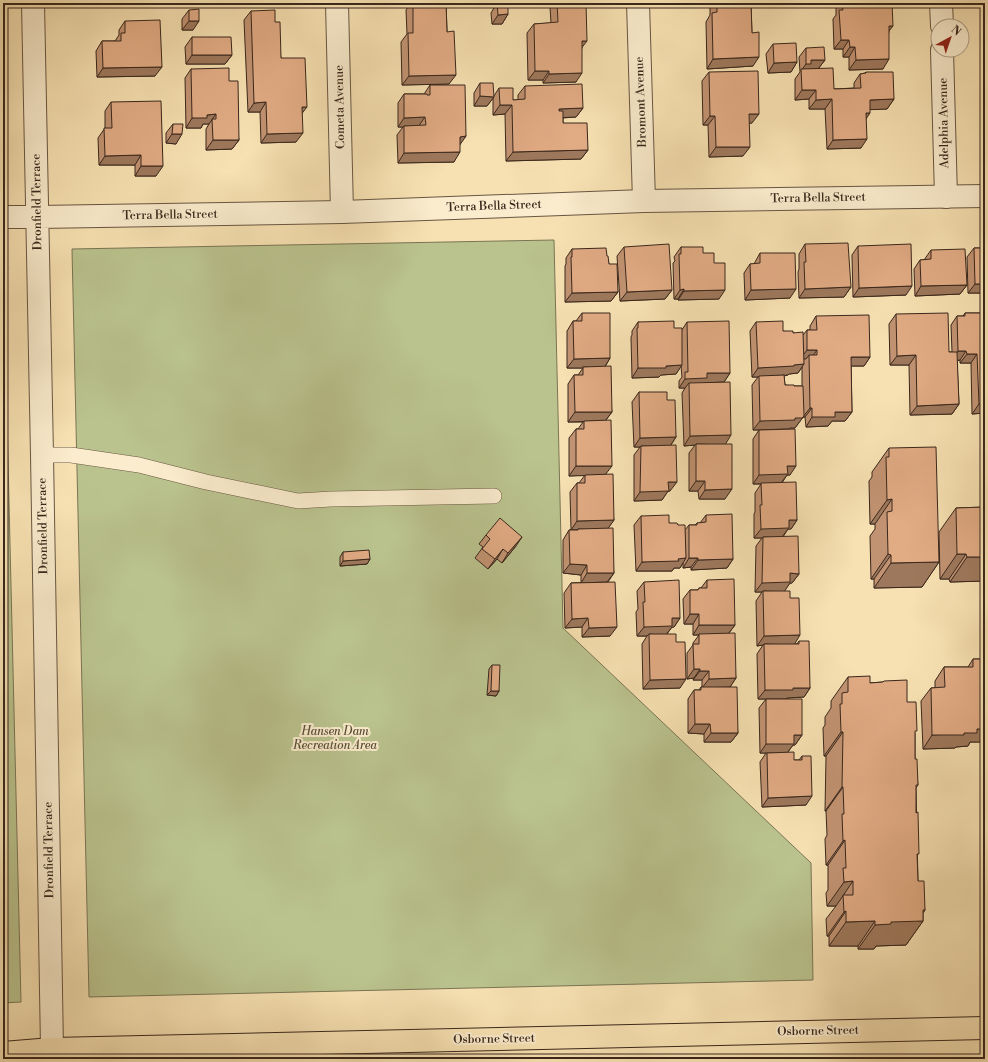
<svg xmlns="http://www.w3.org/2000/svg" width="988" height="1062" font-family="'Libre Bodoni',serif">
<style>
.green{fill:#bac38e;stroke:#7a7555}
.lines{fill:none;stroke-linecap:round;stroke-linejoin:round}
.service-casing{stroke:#685642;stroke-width:16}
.minor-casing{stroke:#685642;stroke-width:24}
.tertiary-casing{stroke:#685642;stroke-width:24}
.primary-casing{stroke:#39271c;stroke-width:24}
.path{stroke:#39271c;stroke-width:2.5;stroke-dasharray:1 2;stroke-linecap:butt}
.service{stroke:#faeccd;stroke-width:15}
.minor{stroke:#faeccd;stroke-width:22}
.tertiary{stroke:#faeccd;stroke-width:22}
.primary{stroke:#f7e1b2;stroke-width:22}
.wall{fill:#c29372;stroke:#39271c;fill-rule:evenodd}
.shaded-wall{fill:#9e785c;stroke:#39271c}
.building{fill:#e1ab84;stroke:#39271c}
.labels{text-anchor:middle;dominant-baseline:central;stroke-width:4;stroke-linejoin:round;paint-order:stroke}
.street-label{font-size:12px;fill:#39271c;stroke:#faeccd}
.park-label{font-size:12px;font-style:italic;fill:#594e38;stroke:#faeccd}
</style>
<rect width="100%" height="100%" fill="#f7e1b2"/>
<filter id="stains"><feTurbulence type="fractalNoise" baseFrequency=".005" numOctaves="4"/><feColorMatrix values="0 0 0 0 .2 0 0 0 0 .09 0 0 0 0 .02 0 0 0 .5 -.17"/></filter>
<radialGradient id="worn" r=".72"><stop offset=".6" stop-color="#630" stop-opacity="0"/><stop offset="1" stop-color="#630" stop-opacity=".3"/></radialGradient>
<!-- green -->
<path class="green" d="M554 240 563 628 811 863 813 980 89 997 72 249Z
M3 252 21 1002 3 1003Z"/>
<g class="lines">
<defs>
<path id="service" d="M42 455H71L139 465 206 482 298 501 331 499 494 496"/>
<path id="minor" d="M337 3 342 212
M638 3 644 201
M941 3 942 26
M942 50 946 197
M3 217H38"/>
<path id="tertiary" d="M33 3 42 455 52 1049
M38 217 342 212 644 201 985 196"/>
<path id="primary" d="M3 1053 52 1049 985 1028"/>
</defs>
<!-- service casing -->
<use href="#service" class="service-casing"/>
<!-- minor casing -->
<use href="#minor" class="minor-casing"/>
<!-- tertiary casing -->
<use href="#tertiary" class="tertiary-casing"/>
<!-- primary casing -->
<use href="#primary" class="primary-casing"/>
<!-- path -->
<path class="path" d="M3 269 9 268"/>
<!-- service -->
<use href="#service" class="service"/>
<!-- minor -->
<use href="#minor" class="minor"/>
<!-- tertiary -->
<use href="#tertiary" class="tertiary"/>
<!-- primary -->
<use href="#primary" class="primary"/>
</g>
<!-- wall -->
<path class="wall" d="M97 3H164L162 6 98 7Z
M411 3H446L449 84 402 85 401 42 407 34 406 10Z
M497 3 508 14 502 24H492L491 13Z
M553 3H586L582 47 576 82 543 83V80H528L527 33 534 24 551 23 550 7Z
M710 3H751L753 66 707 69 706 22 710 15Z
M836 3H892L889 31 883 69 849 70V57H843V49H834L833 19 836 15Z
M189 10 193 30H182V19Z
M251 11 275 22 281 58 302 114 296 142 261 143 260 112H248L244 20Z
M125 21 155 76 97 77 96 51 102 41H115L119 35V30Z
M192 37 232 55 225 64H186L185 47Z
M773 44 797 62 791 72 768 73 766 54Z
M806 48 825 60 818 69 834 89 854 88V83L860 74 865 73 866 72 894 99 887 109H870L866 118 861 148 827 149 825 109H809V99L795 100V79L800 72 799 57Z
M191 69 229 81 239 140 232 149 206 150V129L209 124H203L201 128H186L185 78Z
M709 72 752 123H749L743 156 709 157 708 125H703L702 81Z
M480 83 494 96 499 88 513 100H518V95L525 86 583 108 576 117 563 118V123L588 150 581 159 506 161 505 114 493 115V98L487 106H474V93Z
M430 85 466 136 460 144 454 162 398 163 397 135 403 127H398V103L404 94H424Z
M111 102 156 176H135V165H99L98 138 105 128V111Z
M173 124 176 144 166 143V133Z
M805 244 851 287 844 297 799 298 798 272 799 269V254Z
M858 246 906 295 853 297 852 255Z
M624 247 672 290 665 299 620 301 617 256Z
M681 247 703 253 714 263 719 299 678 300V299H674L673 263 675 261 674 257Z
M974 248H985V293H968L967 257Z
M572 249 607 256 609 264 618 292 611 301 565 302V266L566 264V258Z
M931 250 967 285 960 294 915 296 914 269 920 260H924Z
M760 253 790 298 745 300 744 273 750 264H754Z
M582 313 610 358 605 367 612 412 606 420V474L614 520 608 528 614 573 608 582 610 636 582 637V627L565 628 564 593 571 583 591 582 581 583V575L563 573V540L569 530H571L570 492 577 483H579L585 475 569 476V438L576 429H578L583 422H568V384L574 375H578L583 368H567V331L573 321H576Z
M965 313H985V413L972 414 971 363H960V360L957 361 959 404 952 414 910 415 909 365H890L889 324 896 314 949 352H952L951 325 957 316H963Z
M816 316 870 357 864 366H851L852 412 845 421H832L828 426 806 427 805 417H803L795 428H790L789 429 790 475H787L782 483 797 520 791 529H788L783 537 799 574 792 583H790L784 591 790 598 794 644H797L799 641 810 688 804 697 787 698V699L802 735 795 745H793L788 752 794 760H799L802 756 806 805 762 807 760 762 766 753H760L759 708 766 699H758L757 654 763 645 757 646 756 601 762 592H755L756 546 762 538H754V514L755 512V493L761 484H753V439L759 430H753L752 385 758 377H752L750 331 756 322 783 331 803 335 807 330H810V326ZM802 367V386H794L785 385 784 376 788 375 789 374 798 373Z
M638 322 682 330 687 322 730 373 724 382 704 383 725 444V499H699L698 491H689V453L695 445 684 446 682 393 685 388H679V381L682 377 681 366 676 374 661 375 659 377 632 378 631 337 632 335V331Z
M639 392 667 400 676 437 671 445 670 491H668L662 500 634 501V455L640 447H634L632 402Z
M889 448 939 562 922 587 874 588V579H871L870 536 875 529V524H870L869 481 872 477V472Z
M985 507V581L950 582 949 579H940L939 532 956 508Z
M706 515 733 559 727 568 691 570V567L683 568V563L680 568H674L672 571H636L634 525 641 516 669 523 678 525 685 530 689 525H695L697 523H700Z
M486 535 516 546 502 563 497 559 488 569 475 558 483 547 479 544Z
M343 552 370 559 367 564 340 566V557Z
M707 580 735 625 729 633 736 678 730 687 738 733 731 742H704V734L688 733V699L694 690H699L701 687H702V680H693L694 678 687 679V653L693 645V643L699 635H693V624H684L683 599 690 590H698L699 588H701Z
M644 582 680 618 674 627H672L667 634 676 642 680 688 643 689 642 644 647 636H637L636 612 638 609 637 591Z
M973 659H985V735L980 742H970L968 746 956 747 955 748 923 749 921 701 931 688H935V681L944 667H968Z
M492 665 499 691 496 696 487 695 489 669Z
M848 677 870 683 883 682 884 681 907 702 915 734V759L918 785 916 788 918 881 925 910 923 913V921L906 945 876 946 874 949H858V946H829V936H827L826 919 836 906H827L826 893 828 890V865H826L825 839 827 835 826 811H825L826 756H824L823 728 825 725V717L831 708V701Z"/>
<!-- shaded-wall -->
<path class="shaded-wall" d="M100 3H164L162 6 98 7Z
M252 3H280V4H252Z
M508 14 502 24H492L498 15Z
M189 21H199L193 30H182Z
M889 26H893L886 35Z
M841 40H849L843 49H834Z
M582 41H587L580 50Z
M850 47H855L849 57H843Z
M192 55H232L225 64H186Z
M759 57 753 66 707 69 713 59Z
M889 59 883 69 849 70 856 60Z
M811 60H825L818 69 801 71 806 64Z
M797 62 791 72 768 73 774 63Z
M162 67 155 76 97 77 103 68Z
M535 71H549L543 80H528Z
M582 73 576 82 543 83 549 74Z
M456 75 449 84 402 85 409 76Z
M802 90H816L809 99 795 100Z
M480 96 494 97 487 106H474Z
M832 99 825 109H809L816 100Z
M894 99 887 109 863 110 870 100Z
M266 102 260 112H248L254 103Z
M500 105H512L505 114 493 115Z
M302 107H307L300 116Z
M583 108 576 117 552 118 559 109Z
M866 113H870L864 122Z
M216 114 209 124H203L201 128H186L192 118 207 115Z
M749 114H759L752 123H742Z
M710 116H715L708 125H703Z
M425 117 418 127 404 126 403 127H398L404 118Z
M303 133 296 142 261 143 267 134Z
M172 134H182L176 144 166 143Z
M466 136 459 146 460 137Z
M867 139 861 148 827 149 833 140Z
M213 140H239L232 149 206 150Z
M716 147H750L743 156 709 157Z
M588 150 581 159 506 161 513 152Z
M460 152 454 162 398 163 404 153Z
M141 155 135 165H99L105 156Z
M141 166H163L156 176H135Z
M975 284H985V293H968Z
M967 285 960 294 915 296 921 286Z
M912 286 906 295 853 297 859 288Z
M851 287 844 297 799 298 805 289Z
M684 289 678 299H674L680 290Z
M796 289 790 298 745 300 751 290Z
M672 290 665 299 620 301 627 292Z
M725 290 719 299 678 300 684 291Z
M618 292 611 301 565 302 572 293Z
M807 350H817L811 359 809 355 806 359H800Z
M958 351H966L960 360 952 361Z
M967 354H977L971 363H960Z
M916 355 909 365H890L897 356Z
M851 357H870L864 366H844Z
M610 358 604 368 583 367V368H567L574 359Z
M804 364 798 373 789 374 788 375 759 377V376L758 377H752L758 368Z
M682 365 676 374 661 375 659 377 632 378 638 368 666 366Z
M707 373H730L724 382 704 383 701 388 689 383 685 388H679L685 379Z
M959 404 952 414 910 415 917 406Z
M979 404H985V413L972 414Z
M810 408H812L805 417H803Z
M575 412H612L605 421 568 422Z
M835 412H852L845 421H832L828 426 806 427 812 417Z
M804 416 795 428H790L789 429 753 430 760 421Z
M731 435 725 445 696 444 695 445 684 446 690 436Z
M676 437 670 446H641L640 447H634L640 438Z
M576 466H612L605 475 569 476Z
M787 466H796L790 475H787L781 483 753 484 759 475Z
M696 481H705L698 491H689Z
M668 482H677L670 491H668L662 500 634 501 640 492Z
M732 489 725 499H699L705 490Z
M892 499 875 524H870L887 500Z
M614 520 607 530 578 529 577 530H571L577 521Z
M789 520H797L791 529H788L782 537H763L762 538H754L761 529Z
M522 537 516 546 502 563 508 553Z
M503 549 497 559 488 569 495 559Z
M888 554 891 555 874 579H871Z
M957 554H966L949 579H940Z
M967 557H985V581L950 582Z
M686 558 680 568H674L672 571H636L642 562Z
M689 558H698L691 567 683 568Z
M370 559 367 564 340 566 343 561Z
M733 559 727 568 691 570 698 560Z
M939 562 922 587 874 588 891 563Z
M570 564 587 565 581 575 563 573Z
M587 573H614L607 582 581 583Z
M790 573 799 574 792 583H790L784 592 763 591 762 592H755L762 583Z
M690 614H699L693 624H684Z
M588 618 582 627 565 628 572 619Z
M672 618H680L674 627H672L665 636 649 634 647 636H637L644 627Z
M699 625H735L728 634 693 635Z
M617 627 610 636 582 637 589 628Z
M800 635 794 645 764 644 763 645 757 646 764 636Z
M694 669H700L694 678 687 679Z
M700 671H709L702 680H693Z
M736 678 730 687 702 688 709 679Z
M686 679 680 688 643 689 650 680Z
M793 688H810L804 697 787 698 786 699H758L765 690Z
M491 691H499L496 696 487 695Z
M695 724H710L704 734 688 733Z
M985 727V735L980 742H970L968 746 956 747 955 748 923 749 932 735 964 733Z
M841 732H843L826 756H824Z
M711 733H738L731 742H704Z
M794 735H802L795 745H793L787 753H760L766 744Z
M842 787H843L826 811H825Z
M812 796 806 805 762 807 768 798Z
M845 840 828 865H826L843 841Z
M853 881 836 906H827L844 882Z
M923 910H925L917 921H923L906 945 876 946 874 949H858L875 925 891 922Z
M846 911 829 936H827L844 912Z
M875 921 858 946H829L846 922Z"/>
<!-- building -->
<path class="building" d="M413 3H446L447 32 454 31 456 75 409 76 408 33H413Z
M497 3H508V14L498 15Z
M557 3H586L587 41H582V73L549 74V71H535L534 24 558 22Z
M717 3H751L752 33 759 32V57L713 59 712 13 717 12Z
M842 3H892L893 26H889V59L856 60 855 47H850L849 40H841L839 10H843Z
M199 9V21H189V10Z
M275 10V22H280L281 58H305L307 107H302L303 133 267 134 266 102 254 103 251 11Z
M160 20 162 67 103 68 102 41H121V33H125V21Z
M192 37H231L232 55H192Z
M796 43 797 62 774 63 773 44Z
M824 47 825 60H811V64H806V48Z
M229 68V81H238L239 140H213L212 119H216V114L207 115V118H192L191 69Z
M833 68 834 89 861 88 860 74 866 73V72H893L894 99 870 100V113H866L867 139 833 140 832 99 816 100V90H802L801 69Z
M758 71 759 114H749L750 147H716L715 116H710L709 72Z
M480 83H493L494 97 480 96Z
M582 84 583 108 559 109V111H563V123H587L588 150 513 152 512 105H500L499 88H513V100L525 99V86Z
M430 85H465L466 136 460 137V152L404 153V126L426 125 425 117 404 118V94H427V95H430Z
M161 101 163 166H141V155L105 156 104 128H112L111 102Z
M173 124H183L182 134H172Z
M848 243 851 287 805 289 804 262H806L805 244Z
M669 244 672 290 627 292 624 247Z
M911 244 912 286 859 288 858 246Z
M681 247H703V253H714V263H725V290L684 291V289L680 290 679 254H681Z
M606 248 607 256H608L609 264H617L618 292 572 293 571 257H572V249Z
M974 248H985V284H975Z
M965 249 967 285 921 286 920 260 931 259V250Z
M760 253H795L796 289 751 290 750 264 760 263Z
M582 313H610V358L574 359 573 321H582Z
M948 313 949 352H957L959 404 917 406 916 355 897 356 896 314Z
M965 313H985V404H979L977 354H967L966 351H958L957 316H965Z
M869 315 870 357H851L852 412H835V417H812V408H810L809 355H817V350H807V330H817L816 316Z
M674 321V328H682V365L666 366V368H638L637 328H638V322Z
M729 321 730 373H707V378L685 379V372H688L687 322Z
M783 321V331H793V333L803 332 804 364 794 365V366L758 368 756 322Z
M611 366 612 412H575L574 375H583V367Z
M784 375 785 385H794V386H803L804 416 802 418H795V420L760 421 759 376Z
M730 382 731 435 690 436 689 383Z
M639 392H667V400H675L676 437 640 438Z
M611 420 612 466H576V429H584V421Z
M795 429 796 466H787L788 474 759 475V430Z
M696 444H732V489L705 490V481H696Z
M676 445 677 482H668L669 491 640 492 641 446Z
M936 447 939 562 891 563V555L888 554 887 512 892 511V499L887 500 886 457H889V448Z
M613 474 614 520 577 521V483H585V475Z
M796 482 797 520H789V528L761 529 760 505H762L761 483Z
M985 507V557H967L966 554H957L956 508Z
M732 514 733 559 698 560V558H689V525H697V523L706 522V515Z
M669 515V523H677L678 525H685L686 558 678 559 679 561 642 562 641 516Z
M500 518 522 537 508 553 503 549 495 559 482 549 490 539 486 535Z
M613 528 614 573H587V565L570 564 569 530H578V529Z
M798 536 799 574 790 573V582L762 583 763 537Z
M369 550 370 559 343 561V552Z
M734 579 735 625H699V614H690V590H698L699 588H707V580Z
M679 580 680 618H672V626L644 627 643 602H645L644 582Z
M615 582 617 627 589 628 588 618 572 619 571 583Z
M763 591H790V598H799L800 635 764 636Z
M735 633 736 678 709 679V671H700V669H694L693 644H699V634Z
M649 634H676V642H685L686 679 650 680Z
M799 641H809L810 688H793V690H765L764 644H799Z
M973 659H985V729H977V733H964V735H932L931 688 945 687 944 667H973Z
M492 665H500L499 691H491Z
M870 676V683L883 682 884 681 907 680V702H916L917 731H915V759H917L918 785H916V813L918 812 919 854H917L918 881H924L925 910H923V921L891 922V924L875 925V921L846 922V911L844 912 843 895H853V881L844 882 843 868H846L845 840 843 841 842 814H844L843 787H842L843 732H841L840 704H842V693L848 692V677Z
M701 687H737L738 733H711L710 724H695L694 690H701Z
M766 699H802V735H794V744H766Z
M794 752V760H802V756H811L812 796 768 798 767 753Z"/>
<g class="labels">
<!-- street labels -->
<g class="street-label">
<text transform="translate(641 102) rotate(-92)">Bromont Avenue</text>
<text transform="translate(340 107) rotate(-91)">Cometa Avenue</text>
<text transform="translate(944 123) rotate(-91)">Adelphia Avenue</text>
<text transform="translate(818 198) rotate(-1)">Terra Bella Street</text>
<text transform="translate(37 202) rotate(-91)">Dronfield Terrace</text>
<text transform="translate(494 206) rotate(-2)">Terra Bella Street</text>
<text transform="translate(170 215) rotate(-1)">Terra Bella Street</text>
<text transform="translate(43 526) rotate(-91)">Dronfield Terrace</text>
<text transform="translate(49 850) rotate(-91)">Dronfield Terrace</text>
<text transform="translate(818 1031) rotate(-1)">Osborne Street</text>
<text transform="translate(494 1039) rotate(-1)">Osborne Street</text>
</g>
<!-- park labels -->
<g class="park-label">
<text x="335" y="731">Hansen Dam<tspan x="335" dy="14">Recreation Area</tspan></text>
</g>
</g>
<!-- margin -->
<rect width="988" height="1062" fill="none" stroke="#f7e1b2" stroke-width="16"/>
<rect x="4" y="4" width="980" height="1054" fill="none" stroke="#39271c" stroke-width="2"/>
<rect x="8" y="8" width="972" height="1046" fill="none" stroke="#39271c"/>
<!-- north arrow -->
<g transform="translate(950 38) rotate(40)"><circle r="19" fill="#faeccd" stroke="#ad9d86"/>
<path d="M0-3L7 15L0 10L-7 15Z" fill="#8f2418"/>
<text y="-6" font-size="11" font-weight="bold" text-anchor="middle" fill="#39271c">N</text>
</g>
<rect width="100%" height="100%" filter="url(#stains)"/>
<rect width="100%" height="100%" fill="url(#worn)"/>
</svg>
